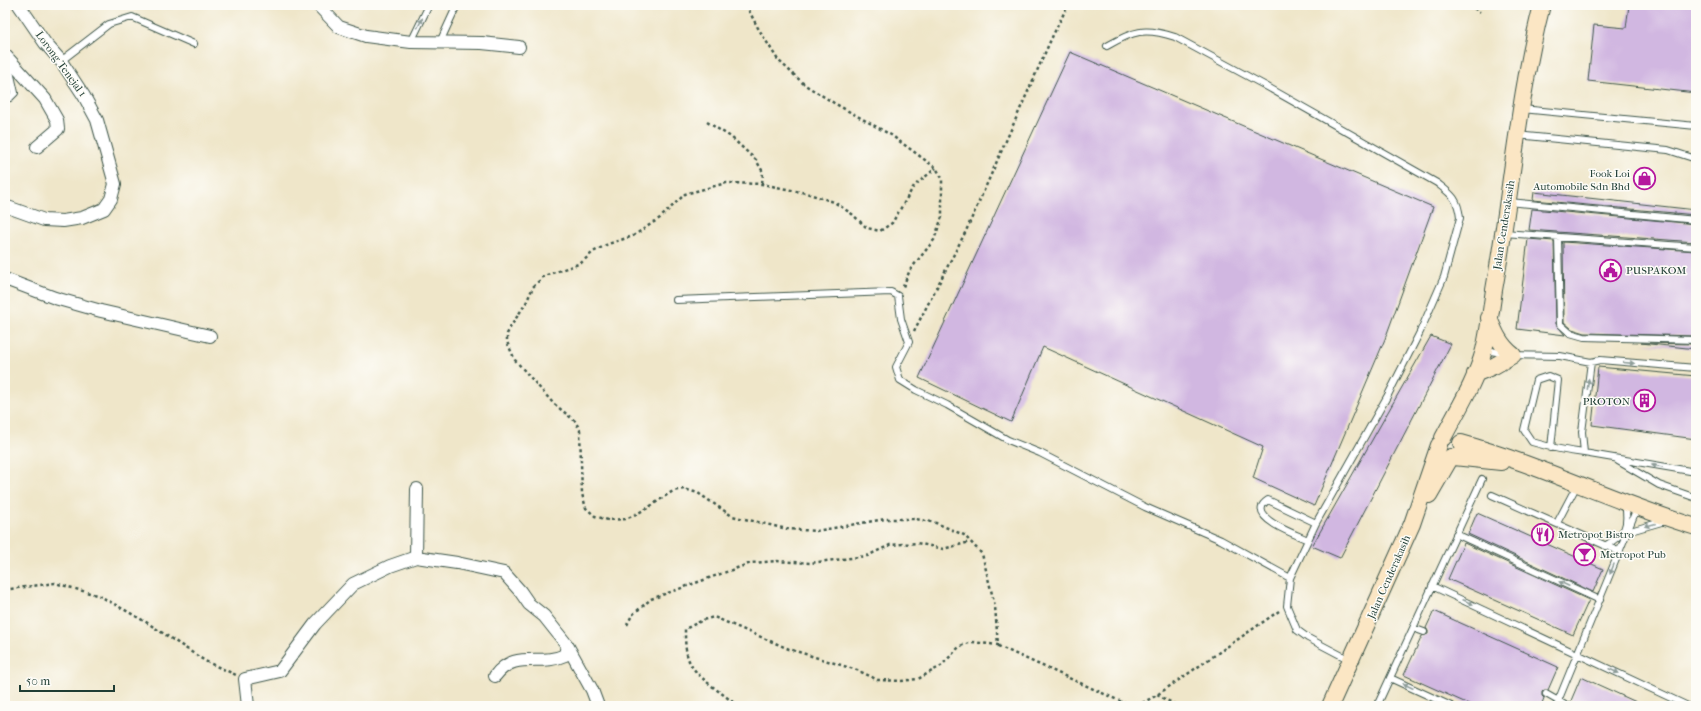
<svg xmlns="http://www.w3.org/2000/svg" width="1701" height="711" font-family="'IM FELL French Canon',serif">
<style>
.building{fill:#d1b7e1}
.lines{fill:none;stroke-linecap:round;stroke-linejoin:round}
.lane-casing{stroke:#3e564a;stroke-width:8}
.street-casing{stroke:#3e564a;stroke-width:14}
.secondary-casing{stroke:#3e564a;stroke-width:18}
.path{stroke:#3e564a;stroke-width:2.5;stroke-dasharray:3 3;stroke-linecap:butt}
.lane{stroke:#fff;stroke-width:6}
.street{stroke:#fff;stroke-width:12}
.secondary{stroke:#fbe6c4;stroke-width:16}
.oneway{fill:#8f9e9a}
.labels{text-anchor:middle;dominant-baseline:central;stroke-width:3;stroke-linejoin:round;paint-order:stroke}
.street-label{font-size:11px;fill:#1f3d34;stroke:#fdfcf7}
.poi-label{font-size:11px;fill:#1f3d34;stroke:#fdfcf7;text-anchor:start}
</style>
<rect width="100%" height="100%" fill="#fdfcf7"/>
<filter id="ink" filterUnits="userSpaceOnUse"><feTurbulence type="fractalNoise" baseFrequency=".025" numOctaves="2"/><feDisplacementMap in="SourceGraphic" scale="8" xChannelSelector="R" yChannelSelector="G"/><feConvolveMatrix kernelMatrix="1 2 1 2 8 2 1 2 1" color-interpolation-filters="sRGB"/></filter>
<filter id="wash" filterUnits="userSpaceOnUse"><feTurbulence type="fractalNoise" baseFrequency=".012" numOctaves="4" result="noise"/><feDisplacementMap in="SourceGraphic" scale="16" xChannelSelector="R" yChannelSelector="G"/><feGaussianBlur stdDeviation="0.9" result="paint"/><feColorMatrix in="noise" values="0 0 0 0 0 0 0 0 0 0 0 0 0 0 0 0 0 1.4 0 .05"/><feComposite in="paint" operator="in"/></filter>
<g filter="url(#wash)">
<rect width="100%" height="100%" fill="#efe6c9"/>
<g id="blocks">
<!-- building -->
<path class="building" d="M1629 5H1696V93L1588 81 1594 25 1626 28Z
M1070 52 1433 207 1385 339 1314 506 1253 478 1263 447 1043 347 1011 422 919 378Z
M1534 192 1696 210V215L1533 200Z
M1532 209 1696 224V242L1529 230Z
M1528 239 1554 241 1556 324 1565 335 1517 329Z
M1563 242 1696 251V336L1585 333 1572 329 1564 322Z
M1431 336 1451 344 1340 558 1312 546Z
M1641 343 1696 344V349Z
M1598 367 1696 376V439L1592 425Z
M1477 513 1603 569 1593 592 1468 534Z
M1464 543 1589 600 1573 635 1448 579Z
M1434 611 1558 667 1548 690H1544L1542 692V696L1544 698 1541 706H1473L1404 675 1422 636 1428 634V631L1426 628Z
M1581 677 1645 706H1571L1570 703Z"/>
</g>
</g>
<g filter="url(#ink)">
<use href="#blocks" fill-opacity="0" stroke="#3e564a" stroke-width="1"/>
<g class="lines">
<defs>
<path id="lane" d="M411 42 429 5
M440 42 457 5
M1107 46C1133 31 1144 27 1175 37L1264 85 1437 183C1451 194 1458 198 1460 218L1444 277 1420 332 1388 395 1316 523 1290 578 1287 606 1297 630 1308 638 1350 660
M61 61 109 24 132 17 194 44
M8 62 15 93 10 98
M1522 109 1696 126
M1517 135 1668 150 1696 159
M1509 202 1696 220
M1504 233 1696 247
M1558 238 1560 324 1570 333 1584 337 1696 340
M676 300 891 292 898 296 901 319 909 342 896 367 900 380 916 390 947 405 1008 440 1040 453 1145 507 1221 540 1290 578
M1485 350 1513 355 1560 356 1591 362 1600 360 1696 368
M1591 362 1582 432 1584 453 1696 472
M1551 448 1558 380 1548 376 1536 380 1524 430 1532 442C1549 447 1566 451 1584 453
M1618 461 1659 485 1696 498
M1492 495 1620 552
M1557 523 1577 485
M1627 532 1665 521
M1456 534 1600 600
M1308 540C1297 535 1257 521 1262 507 1262 505 1265 502 1268 500L1316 523
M1605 546C1626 533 1629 527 1625 503
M1432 586 1688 706
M1413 628 1424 632
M1390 678 1451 706
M1546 694 1567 706
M1377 706 1482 479
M1556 706 1637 508"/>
<path id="street" d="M318 5 339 27 366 36 411 42 482 43 519 47
M5 55 45 99 57 120 58 129 37 147
M5 206 44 220 63 221 82 218 104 209 111 199 115 184 97 120 84 96 61 61 45 43 19 5
M5 279 55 298 101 311 210 336
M416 557 417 489
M495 676C515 649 540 667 565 655L567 645
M248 706 245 679 280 671 315 624 353 584 390 566 416 557 457 563 504 573 520 591 529 604 544 616 567 645 592 690 598 706"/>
<path id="secondary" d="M1475 374 1494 366 1513 355C1500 345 1495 333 1489 318
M1443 438C1458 409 1476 381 1484 350 1489 330 1491 309 1494 290 1511 196 1518 97 1542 5
M1461 443C1541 465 1616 503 1696 527
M1454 457 1501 462
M1429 495 1451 457
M1330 706 1412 524 1439 445"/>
</defs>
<!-- lane casing -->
<use href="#lane" class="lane-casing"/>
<!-- street casing -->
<use href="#street" class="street-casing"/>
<!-- secondary casing -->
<use href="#secondary" class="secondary-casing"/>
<!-- path -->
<path class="path" d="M746 5 758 28 778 60 805 85 834 103 891 135 936 168 942 178V217L934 240 910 270 902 289
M1469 5 1480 12
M707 122 731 137 756 160 763 172 762 184
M914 331 966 231 1053 35 1068 5
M5 591 10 589 55 583 100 596 146 622 205 661 236 675
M627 625 632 615 651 599 751 563 776 561 810 563 867 556 890 545 917 543 943 549 970 542
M998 646 1131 706
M1157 695 1178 706
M738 706C725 695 696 677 690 663 685 653 685 640 685 629L703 620 714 617 789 649 857 670 878 680 901 681 918 679 941 666 960 646 972 642 998 645 995 606 982 554 964 535 936 523 916 519H885L816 531 787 529 732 516 698 493 684 489 673 491 646 509 626 519 608 520 595 516 586 508 582 494 580 430 575 421 553 403 515 360 507 342V334L511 326 526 303 533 287 544 276 581 263 593 252 608 244 633 236 660 218 685 194 726 183 762 184 806 193 834 202 852 214 867 228 880 231 892 223 914 186 936 168
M1137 706 1157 695 1279 611"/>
<!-- lane -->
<use href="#lane" class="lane"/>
<!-- street -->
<use href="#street" class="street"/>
<!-- secondary -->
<use href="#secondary" class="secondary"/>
</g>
<!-- one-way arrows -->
<defs><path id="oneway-solid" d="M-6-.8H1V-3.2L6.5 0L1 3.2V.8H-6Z"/></defs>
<g class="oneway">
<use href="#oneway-solid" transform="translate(420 23) rotate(-63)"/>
<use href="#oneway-solid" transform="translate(1629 363) rotate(5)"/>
<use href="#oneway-solid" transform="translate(1588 384) rotate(-83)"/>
<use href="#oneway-solid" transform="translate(1657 466) rotate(-170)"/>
<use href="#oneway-solid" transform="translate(1650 525) rotate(165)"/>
<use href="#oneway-solid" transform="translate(1612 569) rotate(112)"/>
<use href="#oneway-solid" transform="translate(1564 584) rotate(-155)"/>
<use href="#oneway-solid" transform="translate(1468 602) rotate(25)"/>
<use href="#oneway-solid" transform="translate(1614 671) rotate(25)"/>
<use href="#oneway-solid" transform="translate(1408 686) rotate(-155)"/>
</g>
</g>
<!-- icons -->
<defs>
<symbol id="shop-ring" viewBox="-11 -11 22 22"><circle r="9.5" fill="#fdfcf7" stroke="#b5179e" stroke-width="1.5"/><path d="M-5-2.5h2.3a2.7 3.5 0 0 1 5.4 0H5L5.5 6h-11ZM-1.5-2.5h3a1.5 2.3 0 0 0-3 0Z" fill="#b5179e"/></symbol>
<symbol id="civic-ring" viewBox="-11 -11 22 22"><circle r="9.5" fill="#fdfcf7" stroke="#b5179e" stroke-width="1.5"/><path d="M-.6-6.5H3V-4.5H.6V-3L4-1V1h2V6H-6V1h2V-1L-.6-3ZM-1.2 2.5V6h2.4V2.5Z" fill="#b5179e"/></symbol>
<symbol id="building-ring" viewBox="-11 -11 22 22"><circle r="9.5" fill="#fdfcf7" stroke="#b5179e" stroke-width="1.5"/><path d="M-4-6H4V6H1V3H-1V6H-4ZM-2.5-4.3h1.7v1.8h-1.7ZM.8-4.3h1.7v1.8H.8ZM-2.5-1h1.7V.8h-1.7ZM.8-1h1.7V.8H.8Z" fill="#b5179e"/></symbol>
<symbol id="restaurant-ring" viewBox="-11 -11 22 22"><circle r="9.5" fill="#fdfcf7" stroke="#b5179e" stroke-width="1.5"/><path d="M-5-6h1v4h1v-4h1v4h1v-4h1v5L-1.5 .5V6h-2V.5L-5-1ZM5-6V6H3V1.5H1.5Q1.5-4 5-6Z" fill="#b5179e"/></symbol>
<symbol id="bar-ring" viewBox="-11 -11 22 22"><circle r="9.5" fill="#fdfcf7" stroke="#b5179e" stroke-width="1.5"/><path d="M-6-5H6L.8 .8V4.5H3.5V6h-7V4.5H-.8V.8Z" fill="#b5179e"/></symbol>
</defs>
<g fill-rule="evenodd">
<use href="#shop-ring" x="1632" y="166" width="25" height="25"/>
<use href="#civic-ring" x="1598" y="258" width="25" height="25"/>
<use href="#building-ring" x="1632" y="388" width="25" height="25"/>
<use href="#restaurant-ring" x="1530" y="522" width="25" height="25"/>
<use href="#bar-ring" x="1572" y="542" width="25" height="25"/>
</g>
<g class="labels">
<!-- street labels -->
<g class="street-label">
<text transform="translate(61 64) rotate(54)">Lorong Tenejal 1</text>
<text transform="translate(1504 225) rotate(-81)">Jalan Cenderakasih</text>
<text transform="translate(1389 577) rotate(-66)">Jalan Cenderakasih</text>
</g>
<!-- poi labels -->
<g class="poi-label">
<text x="1630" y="173" text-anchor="end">Fook Loi<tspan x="1630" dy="13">Automobile Sdn Bhd</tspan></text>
<text x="1626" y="270">PUSPAKOM</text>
<text x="1630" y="401" text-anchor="end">PROTON</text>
<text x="1558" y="534">Metropot Bistro</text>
<text x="1600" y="554">Metropot Pub</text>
</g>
</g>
<!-- margin -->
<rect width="1701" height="711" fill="none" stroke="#fdfcf7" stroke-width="20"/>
<!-- scale -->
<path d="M20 685v6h94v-6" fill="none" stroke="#1f3d34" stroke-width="2"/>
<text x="26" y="685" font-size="12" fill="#1f3d34" stroke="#fdfcf7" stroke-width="3" paint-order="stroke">50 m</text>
</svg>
